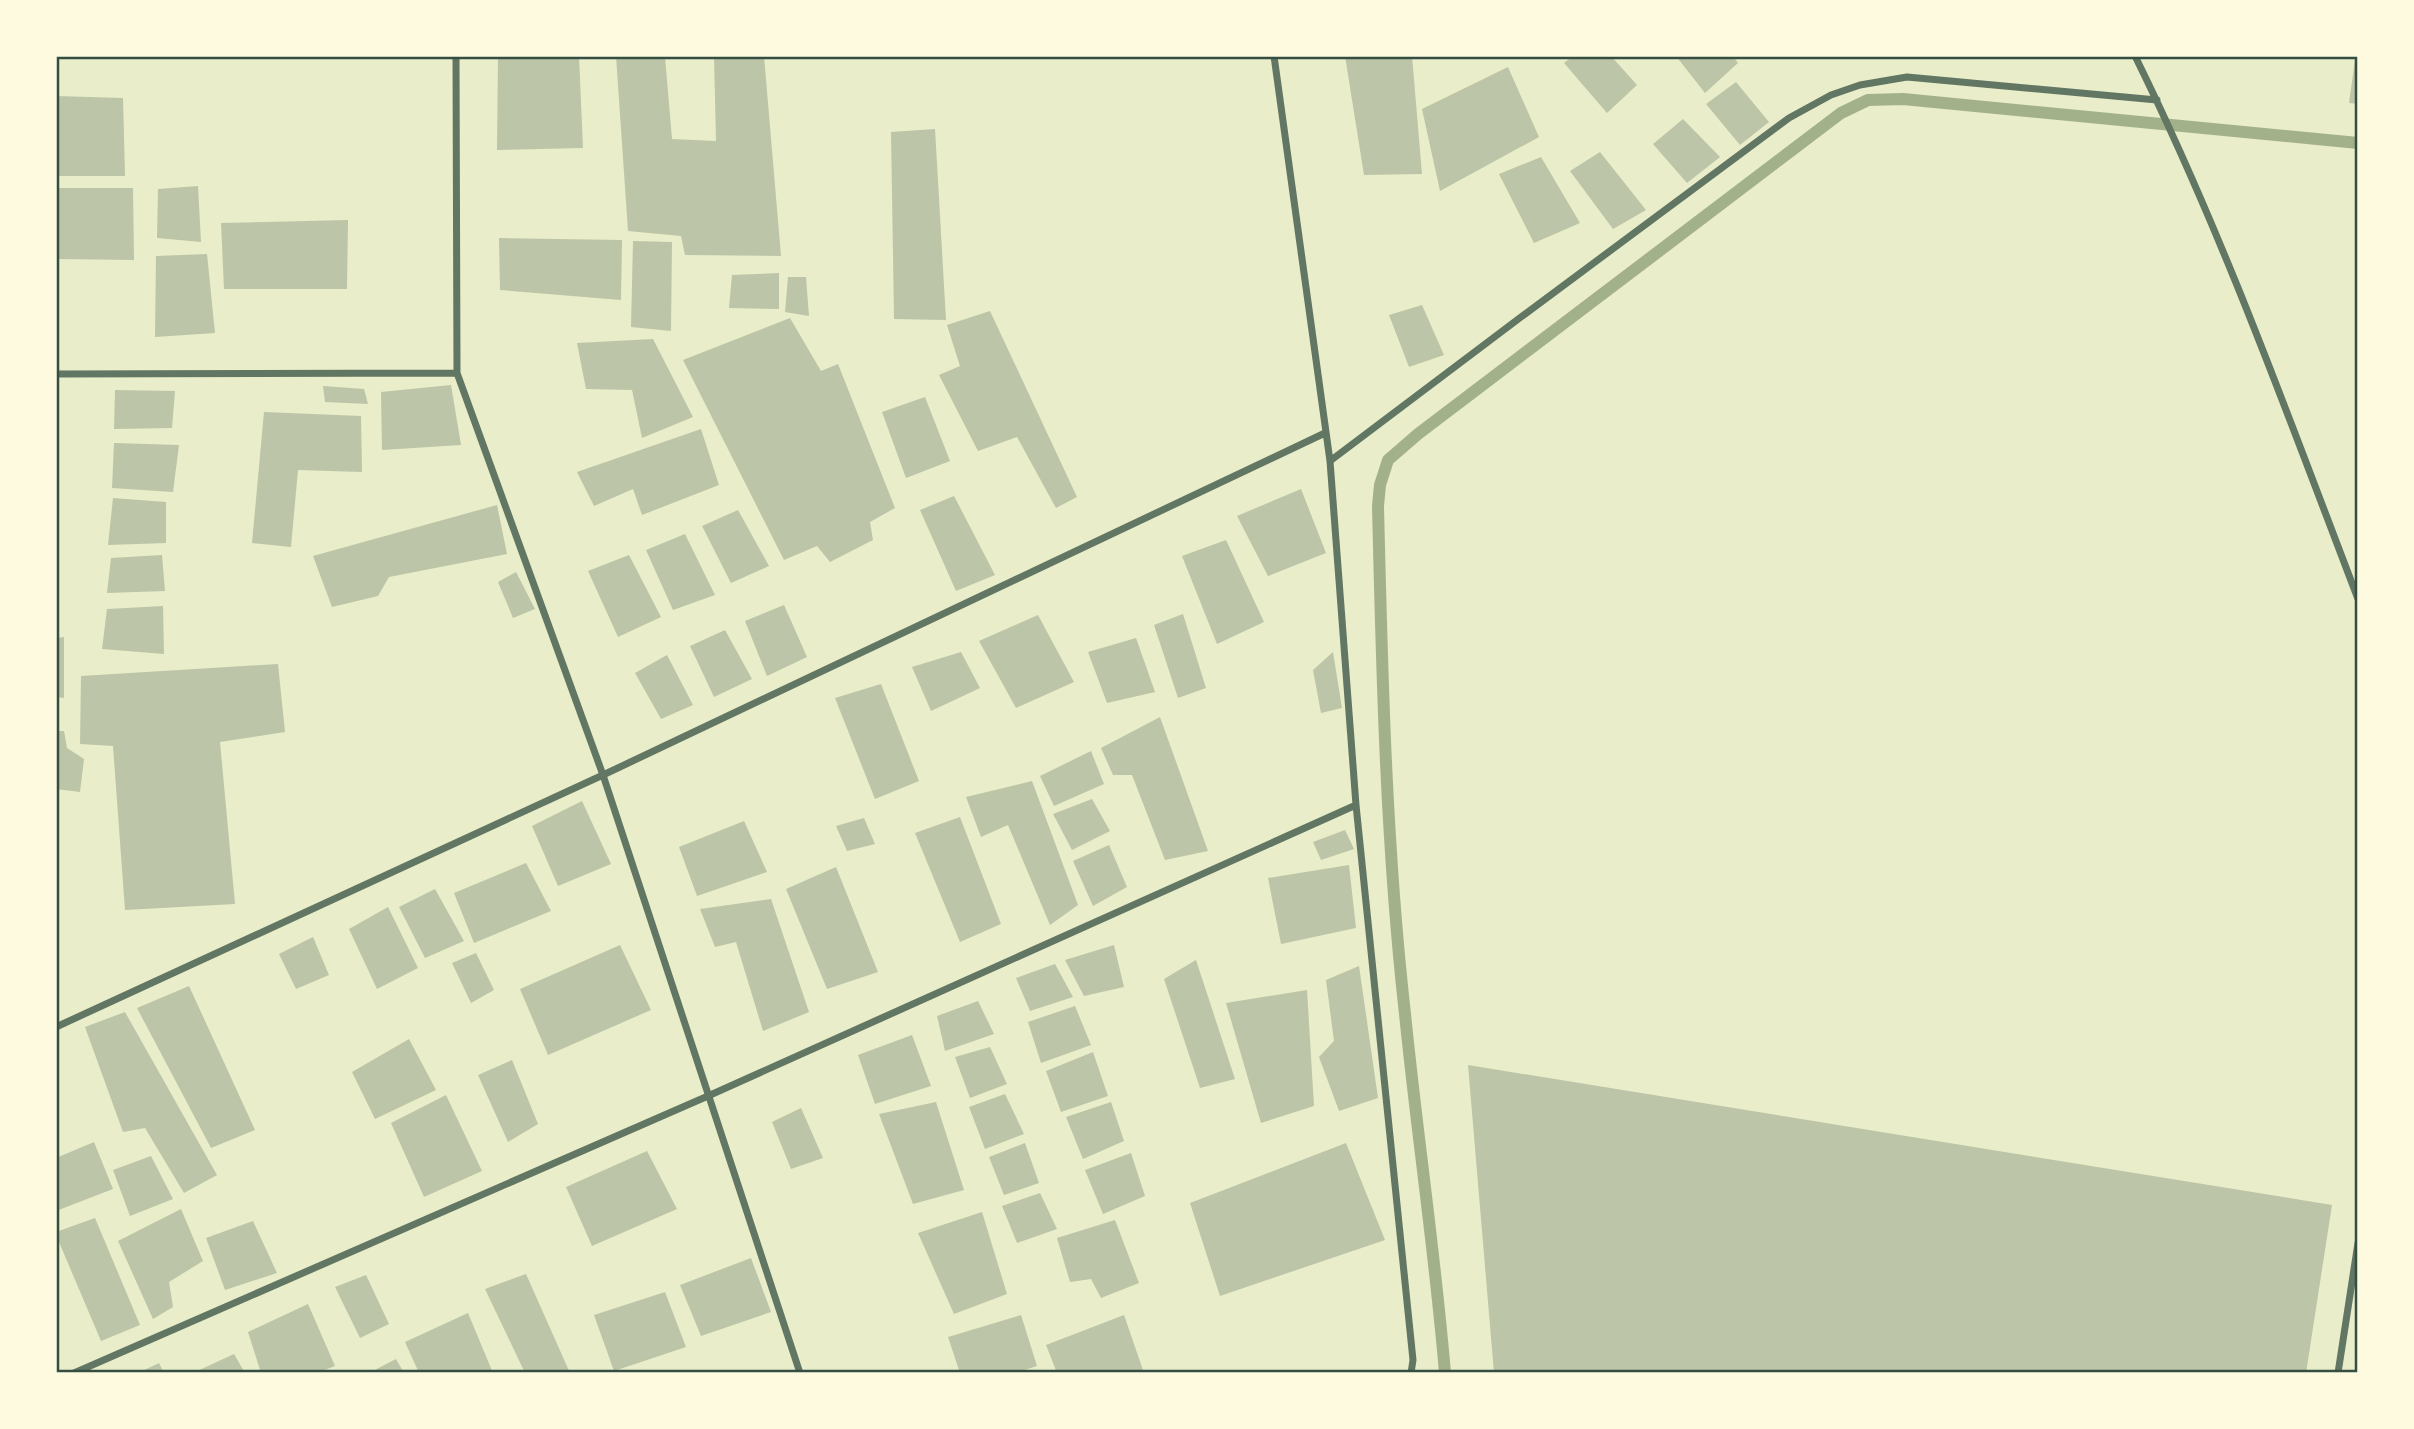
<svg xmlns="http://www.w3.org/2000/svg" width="2414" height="1429" font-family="Karla,sans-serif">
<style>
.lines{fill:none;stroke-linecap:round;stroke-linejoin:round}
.stream{stroke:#a3b18a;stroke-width:12}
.building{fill:#bcc5a7}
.minor{stroke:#617663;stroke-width:7}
.neatline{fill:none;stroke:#344e41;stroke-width:2.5}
</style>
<rect width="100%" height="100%" fill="#e9edc9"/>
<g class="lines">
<!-- stream -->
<path class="stream" d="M1445 1373C1435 1253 1417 1134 1405 1014 1386 845 1382 675 1378 506L1380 485 1388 460 1418 434 1841 113 1868 100 1903 99 2358 143"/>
</g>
<!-- building -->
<path class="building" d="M498 56H579L583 148 497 150Z
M616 56 665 57 672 139 716 141 714 56H764L781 256 685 255 681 236 628 231Z
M1345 56H1412L1422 174 1364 175Z
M1573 56H1611L1637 85 1607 113 1564 63Z
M1676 56H1733L1738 63 1705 93Z
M2355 60H2358V104L2349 103Z
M1508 67 1539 137 1440 191 1422 109Z
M1736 82 1769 122 1740 145 1706 104Z
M56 96 123 98 125 176H56Z
M1683 119 1720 157 1687 183 1653 144Z
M935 129 946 320 894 319 891 132Z
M1600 152 1646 210 1613 229 1570 171Z
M1541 157 1580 223 1534 243 1499 174Z
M198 186 201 242 157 238 158 189Z
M56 188H133L134 260 56 259Z
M348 220 347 289H224L221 223Z
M499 238 622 240 621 300 500 290Z
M633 241 672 242 671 331 631 327Z
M207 254 215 333 155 337 156 256Z
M779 273V309L729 308 732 275Z
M788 277H806L809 316 785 312Z
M1422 305 1444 355 1409 367 1389 315Z
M990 311 1077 497 1056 508 1017 437 978 451 939 375 960 366 947 325Z
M790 318 821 371 838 364 895 508 870 522 873 540 830 562 817 546 784 560 683 360Z
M653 339 693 417 642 438 632 390 586 389 577 343Z
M451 385 461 445 382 450 381 392Z
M323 386 364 389 368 404 325 402Z
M115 390 175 391 172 428 114 429Z
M925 397 950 461 906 478 882 412Z
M264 412 361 416 362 472 298 470 291 547 252 543Z
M701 429 719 485 642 515 633 489 594 506 577 472Z
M114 443 179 445 173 492 112 488Z
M1301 489 1326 553 1268 576 1237 516Z
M954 496 995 575 956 591 920 510Z
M113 498 166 502V543L108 545Z
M497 505 507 554 389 577 378 596 332 607 313 556Z
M738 510 769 566 731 583 702 526Z
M685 534 715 595 673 610 646 550Z
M1226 540 1264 622 1217 644 1182 556Z
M162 555 165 591 107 593 111 558Z
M629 555 661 617 618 637 588 571Z
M516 572 535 609 513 618 498 582Z
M784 605 807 657 767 676 745 621Z
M163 606 164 654 102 649 107 609Z
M1183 614 1206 688 1178 698 1154 625Z
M1038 615 1074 682 1016 708 979 641Z
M725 630 752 679 714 697 690 646Z
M64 637V698L56 697V638Z
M1136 638 1155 692 1107 703 1088 652Z
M961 652 980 688 931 711 912 667Z
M1333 652 1342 708 1321 713 1313 670Z
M667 655 693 705 661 719 635 673Z
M278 664 285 732 220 742 235 904 125 910 113 746 80 744 81 676Z
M881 684 919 781 875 799 835 698Z
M1160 717 1208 851 1165 860 1132 775H1113L1101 748Z
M56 731H64L67 748 84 759 80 792 56 789Z
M1091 751 1104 784 1054 806 1040 776Z
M1032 781 1078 905 1050 925 1008 825 981 837 966 797Z
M1092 799 1110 831 1072 850 1053 814Z
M582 801 611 864 558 886 532 826Z
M960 817 1001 924 960 942 915 833Z
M864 818 875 844 847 851 836 826Z
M744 821 767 872 697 896 679 847Z
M1345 830 1354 849 1321 860 1313 842Z
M1109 845 1127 887 1093 906 1073 861Z
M526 863 551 911 474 943 454 893Z
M1349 865 1356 928 1281 944 1268 878Z
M836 867 878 972 827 989 786 889Z
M435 889 464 941 425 958 399 907Z
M771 899 809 1012 763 1031 736 942 715 947 700 909Z
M388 907 418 968 377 989 349 929Z
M313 937 329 975 296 989 279 954Z
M620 945 651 1010 548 1055 520 989Z
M1114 945 1124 987 1084 996 1065 960Z
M476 953 494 990 471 1003 452 963Z
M1196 960 1235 1079 1200 1088 1164 979Z
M1055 964 1073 997 1030 1011 1016 978Z
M1359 966 1378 1098 1339 1111 1319 1057 1334 1041 1326 980Z
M189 986 255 1130 211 1148 137 1008Z
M1307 990 1314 1106 1261 1123 1226 1003Z
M978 1001 994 1034 945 1051 937 1016Z
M1075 1006 1091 1045 1041 1063 1028 1022Z
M125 1012 217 1175 184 1193 145 1128 123 1132 85 1027Z
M912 1035 931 1086 875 1104 858 1055Z
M409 1039 436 1090 375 1119 352 1072Z
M990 1047 1007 1084 970 1098 955 1057Z
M1093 1052 1108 1096 1061 1112 1046 1071Z
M512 1060 538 1124 508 1142 478 1075Z
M1468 1065 2332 1205 2306 1373H1494Z
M1005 1094 1024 1134 985 1149 969 1107Z
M446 1095 482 1171 424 1197 391 1123Z
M936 1102 964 1190 913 1204 879 1114Z
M1111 1102 1124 1141 1083 1159 1066 1117Z
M801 1108 823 1158 791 1169 772 1122Z
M94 1142 113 1189 56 1211V1158Z
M1025 1143 1039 1183 1004 1195 989 1157Z
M1346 1143 1385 1240 1220 1296 1190 1203Z
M647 1151 677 1209 592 1246 566 1187Z
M1131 1153 1145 1196 1103 1214 1085 1170Z
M151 1156 173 1199 130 1216 113 1170Z
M1040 1193 1057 1229 1017 1243 1002 1206Z
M181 1209 203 1261 169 1282 173 1307 153 1319 118 1241Z
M982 1212 1007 1294 954 1314 918 1233Z
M95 1218 140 1325 101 1341 56 1235V1232Z
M1115 1220 1139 1283 1101 1298 1091 1279 1070 1282 1057 1238Z
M253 1221 277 1273 225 1290 206 1238Z
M751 1258 771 1312 701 1336 680 1285Z
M526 1274 570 1373H525L485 1289Z
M366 1275 389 1324 360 1338 335 1287Z
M665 1292 686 1347 614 1371 594 1315Z
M308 1304 335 1366 317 1373H261L248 1332Z
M468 1313 493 1373H419L405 1342Z
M1021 1315 1037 1366 1015 1373H960L948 1337Z
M1124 1315 1144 1373H1057L1046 1345Z
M234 1354 245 1373H193Z
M396 1359 404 1373H369Z
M159 1363 164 1373H138Z"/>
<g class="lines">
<!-- minor -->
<path class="minor" d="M456 56 457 373 603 775 800 1373
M1274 56 1330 461 1356 805 1413 1360 1411 1373
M2135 56C2222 232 2288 416 2358 599
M56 374 457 373
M1330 461 1521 317 1789 118 1831 95 1860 85 1907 77 2157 100
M56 1027 603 775 1325 433
M74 1373 708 1096 1356 805
M2338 1373 2358 1243"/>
</g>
<!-- border -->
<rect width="2414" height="1429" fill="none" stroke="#fefae0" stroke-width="116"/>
<rect x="58" y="58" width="2298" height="1313" class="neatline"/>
</svg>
